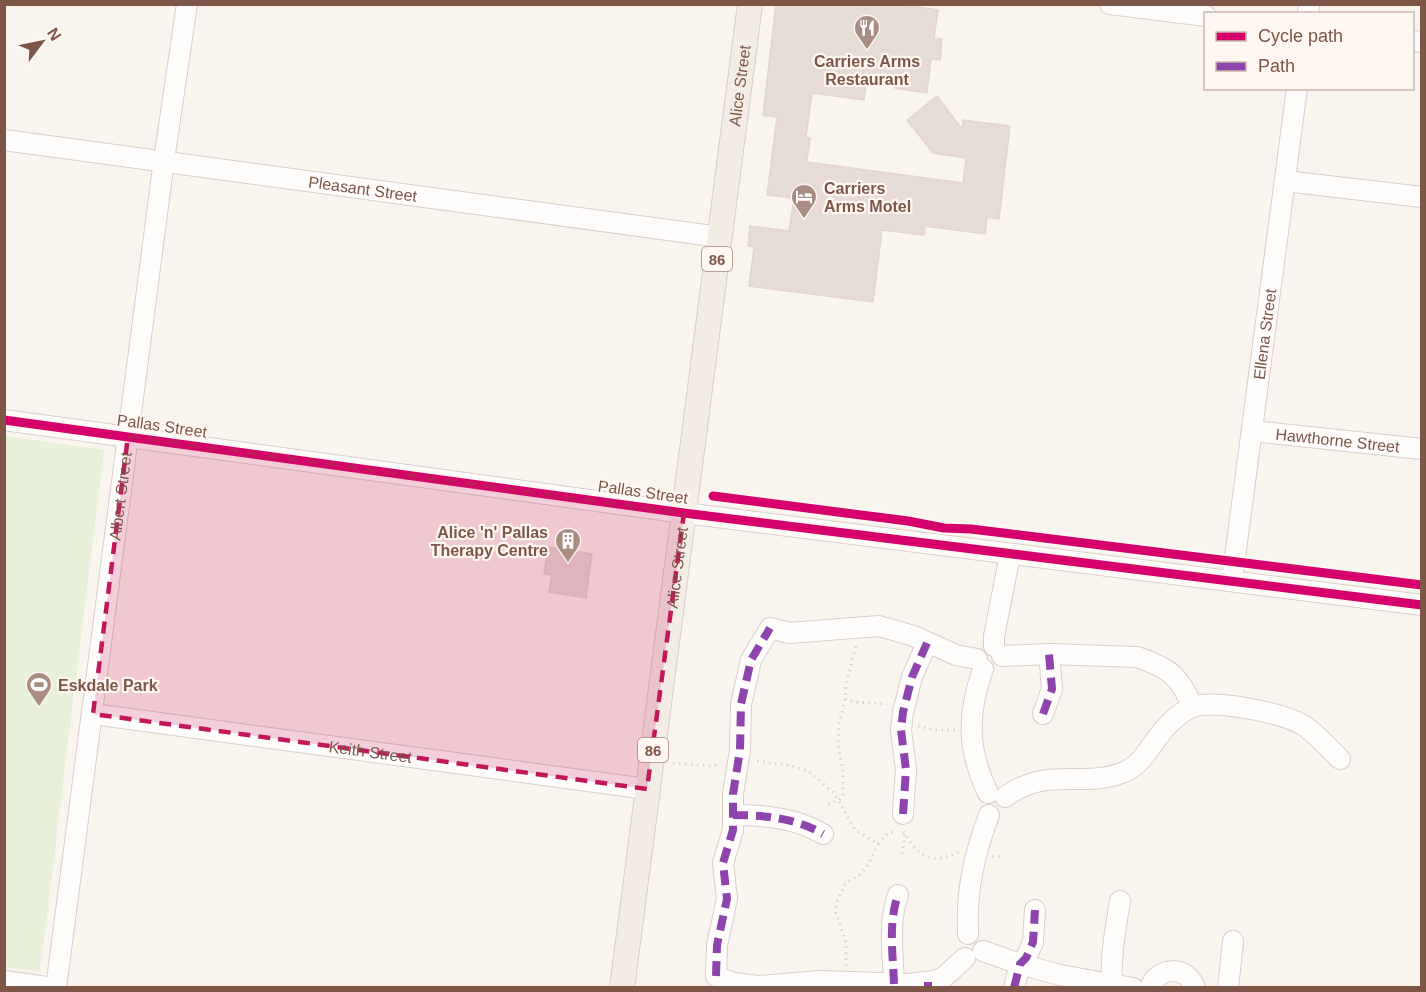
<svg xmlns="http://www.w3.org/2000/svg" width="1426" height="992" font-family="Helvetica,sans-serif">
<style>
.green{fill:#e8f1d7}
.building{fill:#e7dbd5;stroke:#e4d6cf;stroke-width:1.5}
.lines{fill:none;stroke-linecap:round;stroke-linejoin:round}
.minor-casing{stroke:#d9cfca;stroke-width:22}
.major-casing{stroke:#dccfca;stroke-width:26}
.path{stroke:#ddd2ce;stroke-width:3;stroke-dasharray:1.5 4.5;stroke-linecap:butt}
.minor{stroke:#fefdfc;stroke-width:20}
.major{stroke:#f4ede6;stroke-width:24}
.quiet{stroke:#8e44ad;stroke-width:8;stroke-dasharray:15 8;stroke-linecap:butt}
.cycleway-casing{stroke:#fff8f2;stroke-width:13}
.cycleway{stroke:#d6006c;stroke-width:9}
.marked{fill:#c2185b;fill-opacity:0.2;stroke:#c2185b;stroke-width:4.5;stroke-dasharray:12 8;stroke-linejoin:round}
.labels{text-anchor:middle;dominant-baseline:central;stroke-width:4.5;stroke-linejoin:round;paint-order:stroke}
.shield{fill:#fff8f2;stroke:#a4877b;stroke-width:1.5}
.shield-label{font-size:15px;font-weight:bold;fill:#7d5648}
.poi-label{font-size:16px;font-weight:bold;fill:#7d5648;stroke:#fff8f2;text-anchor:start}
.street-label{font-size:16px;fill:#7d5648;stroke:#fff8f2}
</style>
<rect width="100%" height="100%" fill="#faf4ee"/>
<!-- green -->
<path class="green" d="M5 436 104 450 40 971 5 967Z"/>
<!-- building -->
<path class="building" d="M776 4H894L938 10 934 38 942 39 940 60 931 59 927 93 895 88 896 81 867 77 864 100 812 93 806 137 810 138 807 162 963 183 966 158 933 153 907 120 937 96 962 129 963 120 1010 126 999 219 987 217 985 234 925 226 924 235 882 230 873 302 749 286 754 247 748 246 750 226 789 231 794 198 767 195 777 117 763 115Z
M548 547 592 554 586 598 549 592 552 575 544 574Z"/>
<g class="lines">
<defs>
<g id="minor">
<path d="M1110 4 1206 16"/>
<path d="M1308 14 1309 4"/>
<path d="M1412 41 1422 42"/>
<path id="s1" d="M4 140 720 237"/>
<path d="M1285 181 1422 197"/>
<path d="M4 420 684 513 1422 605"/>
<path id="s2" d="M1252 431 1422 449"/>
<path id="s3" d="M1232 580 1297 88"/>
<path d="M994 646V636L1010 555"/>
<path d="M1002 656 1049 654 1137 657C1170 668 1179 676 1193 707"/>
<path d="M983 669C967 715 967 749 988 793"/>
<path id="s4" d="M93 714 647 789"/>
<path d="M1043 714 1052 689 1049 654"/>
<path d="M1005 797C1048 765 1083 789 1124 772 1146 763 1153 738 1170 723 1176 717 1184 711 1192 707 1215 699 1282 713 1303 725 1317 734 1328 748 1340 759"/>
<path d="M903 814 906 770 901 730 903 712 912 677 927 643"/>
<path d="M733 815C764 815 796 818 823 834"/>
<path d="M968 934C966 891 974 855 989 815"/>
<path d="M983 951 1020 964 1060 975 1133 988"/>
<path d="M965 958 943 978 934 981 907 984 820 981 758 986 733 983 716 976 717 945 727 899 723 863 733 830V794L740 750 741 704 751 660 770 628 789 633 879 626 914 636 956 655 977 659"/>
<path d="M4 981 54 988"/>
<path d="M894 984C893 954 888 923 898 895"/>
<path id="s5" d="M56 988 164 160 187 4"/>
<path d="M1014 988 1020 964 1026 958 1033 942 1035 910"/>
<path d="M1114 988C1107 972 1117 920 1120 901"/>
<path d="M1150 988C1158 966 1187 965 1195 988"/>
<path d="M1228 988 1233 941"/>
</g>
<g id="major">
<path id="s6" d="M622 988 750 4"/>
</g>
</defs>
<!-- minor casing -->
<use href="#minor" class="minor-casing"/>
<!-- major casing -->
<use href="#major" class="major-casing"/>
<!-- path -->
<path class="path" d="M845 699 856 702 887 704
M918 726 936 730H956
M757 761 792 766 808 771 835 794 855 830 878 844 888 833 896 832
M673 763 710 766 721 764
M828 804 839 800 843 796V771L838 745 839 724 845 701 846 685 856 645
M903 832C908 837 910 842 914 847 927 862 943 860 959 852
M902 854 905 834
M992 856 1003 857
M846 966V942L836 913 837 902 845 884 859 875 867 867 878 844"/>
<!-- minor -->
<use href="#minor" class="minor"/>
<!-- major -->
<use href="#major" class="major"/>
<!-- quiet -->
<path class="quiet" d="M1043 714 1052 689 1049 654
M903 814 906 770 901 730 903 712 912 677 927 643
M733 815C764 815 796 818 823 834
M716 976 717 945 727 899 723 863 733 830V794L740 750 741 704 751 660 770 628
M928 982V988
M894 984C893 954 888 923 898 895
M1014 988 1020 964 1026 958 1033 942 1035 910"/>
<defs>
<path id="cycleway" d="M4 420 684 513 1422 605
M713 496 908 521 944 528 971 529 1422 585"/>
</defs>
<!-- cycleway casing -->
<use href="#cycleway" class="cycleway-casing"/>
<!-- cycleway -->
<use href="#cycleway" class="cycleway"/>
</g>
<!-- marked area -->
<path class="marked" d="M128 436 684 513 647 789 93 714Z"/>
<!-- icons -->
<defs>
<symbol id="restaurant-pin" viewBox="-11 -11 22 30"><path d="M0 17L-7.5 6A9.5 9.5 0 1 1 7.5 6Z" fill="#a98d82" stroke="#fff8f2"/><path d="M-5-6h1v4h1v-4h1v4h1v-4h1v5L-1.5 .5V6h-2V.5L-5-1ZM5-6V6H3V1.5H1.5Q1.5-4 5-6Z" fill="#fff"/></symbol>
<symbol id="hotel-pin" viewBox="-11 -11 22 30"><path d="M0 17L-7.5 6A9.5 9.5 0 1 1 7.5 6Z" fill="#a98d82" stroke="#fff8f2"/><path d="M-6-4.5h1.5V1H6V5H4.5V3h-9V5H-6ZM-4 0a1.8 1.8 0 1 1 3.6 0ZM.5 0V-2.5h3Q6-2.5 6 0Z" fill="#fff"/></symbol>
<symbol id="building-pin" viewBox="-11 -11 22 30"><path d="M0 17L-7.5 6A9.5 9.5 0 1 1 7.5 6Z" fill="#a98d82" stroke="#fff8f2"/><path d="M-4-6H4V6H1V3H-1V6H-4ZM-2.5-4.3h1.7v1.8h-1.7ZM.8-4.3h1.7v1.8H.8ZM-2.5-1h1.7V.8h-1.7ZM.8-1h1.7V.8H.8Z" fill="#fff"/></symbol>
<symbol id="stadium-pin" viewBox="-11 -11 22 30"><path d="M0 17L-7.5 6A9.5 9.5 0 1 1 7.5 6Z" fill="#a98d82" stroke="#fff8f2"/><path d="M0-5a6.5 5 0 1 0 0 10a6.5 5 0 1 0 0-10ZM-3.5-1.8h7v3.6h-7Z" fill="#fff"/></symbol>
</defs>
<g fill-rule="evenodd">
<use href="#restaurant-pin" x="852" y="13" width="30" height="40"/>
<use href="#hotel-pin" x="789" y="182" width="30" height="40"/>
<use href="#building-pin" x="553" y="526" width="30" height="40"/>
<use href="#stadium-pin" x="24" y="670" width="30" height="40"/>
</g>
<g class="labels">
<!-- shield labels -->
<g class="shield">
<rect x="702" y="247" width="30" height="24" rx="4.5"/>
<rect x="638" y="738" width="30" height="24" rx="4.5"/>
</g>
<g class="shield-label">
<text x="717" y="259">86</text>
<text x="653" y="750">86</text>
</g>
<!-- poi labels -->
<g class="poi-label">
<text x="867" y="61" text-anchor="middle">Carriers Arms<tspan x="867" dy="18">Restaurant</tspan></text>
<text x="824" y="188">Carriers<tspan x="824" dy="18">Arms Motel</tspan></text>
<text x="548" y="532" text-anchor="end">Alice 'n' Pallas<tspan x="548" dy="18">Therapy Centre</tspan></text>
<text x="58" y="685">Eskdale Park</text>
</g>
<!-- street labels -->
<g class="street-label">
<text stroke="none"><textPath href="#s6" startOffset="910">Alice Street</textPath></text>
<text stroke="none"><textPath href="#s1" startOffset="362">Pleasant Street</textPath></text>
<text stroke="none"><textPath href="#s3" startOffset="248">Ellena Street</textPath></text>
<text transform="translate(162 426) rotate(8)">Pallas Street</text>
<text stroke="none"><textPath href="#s2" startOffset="86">Hawthorne Street</textPath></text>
<text transform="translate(643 492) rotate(8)">Pallas Street</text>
<text stroke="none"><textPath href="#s5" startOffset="496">Albert Street</textPath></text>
<text stroke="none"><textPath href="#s6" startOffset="424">Alice Street</textPath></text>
<text stroke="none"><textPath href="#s4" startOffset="280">Keith Street</textPath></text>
</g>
</g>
<!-- border -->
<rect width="1426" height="992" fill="none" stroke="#7d5648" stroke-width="12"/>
<!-- legend -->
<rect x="1204" y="12" width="210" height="78" fill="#fff8f2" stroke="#cbb7ae" stroke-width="1.5"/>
<rect x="1216" y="32" width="30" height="9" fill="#d6006c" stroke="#cbb7ae" stroke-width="1.5"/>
<text x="1258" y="42" font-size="18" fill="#7d5648">Cycle path</text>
<rect x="1216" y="62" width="30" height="9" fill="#8e44ad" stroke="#cbb7ae" stroke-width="1.5"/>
<text x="1258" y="72" font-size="18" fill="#7d5648">Path</text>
<!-- north arrow -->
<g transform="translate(42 42) rotate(58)" stroke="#fff8f2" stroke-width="4.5" paint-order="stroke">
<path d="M0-4.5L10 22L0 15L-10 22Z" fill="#7d5648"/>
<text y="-9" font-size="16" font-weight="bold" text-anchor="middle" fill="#7d5648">N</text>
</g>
</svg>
